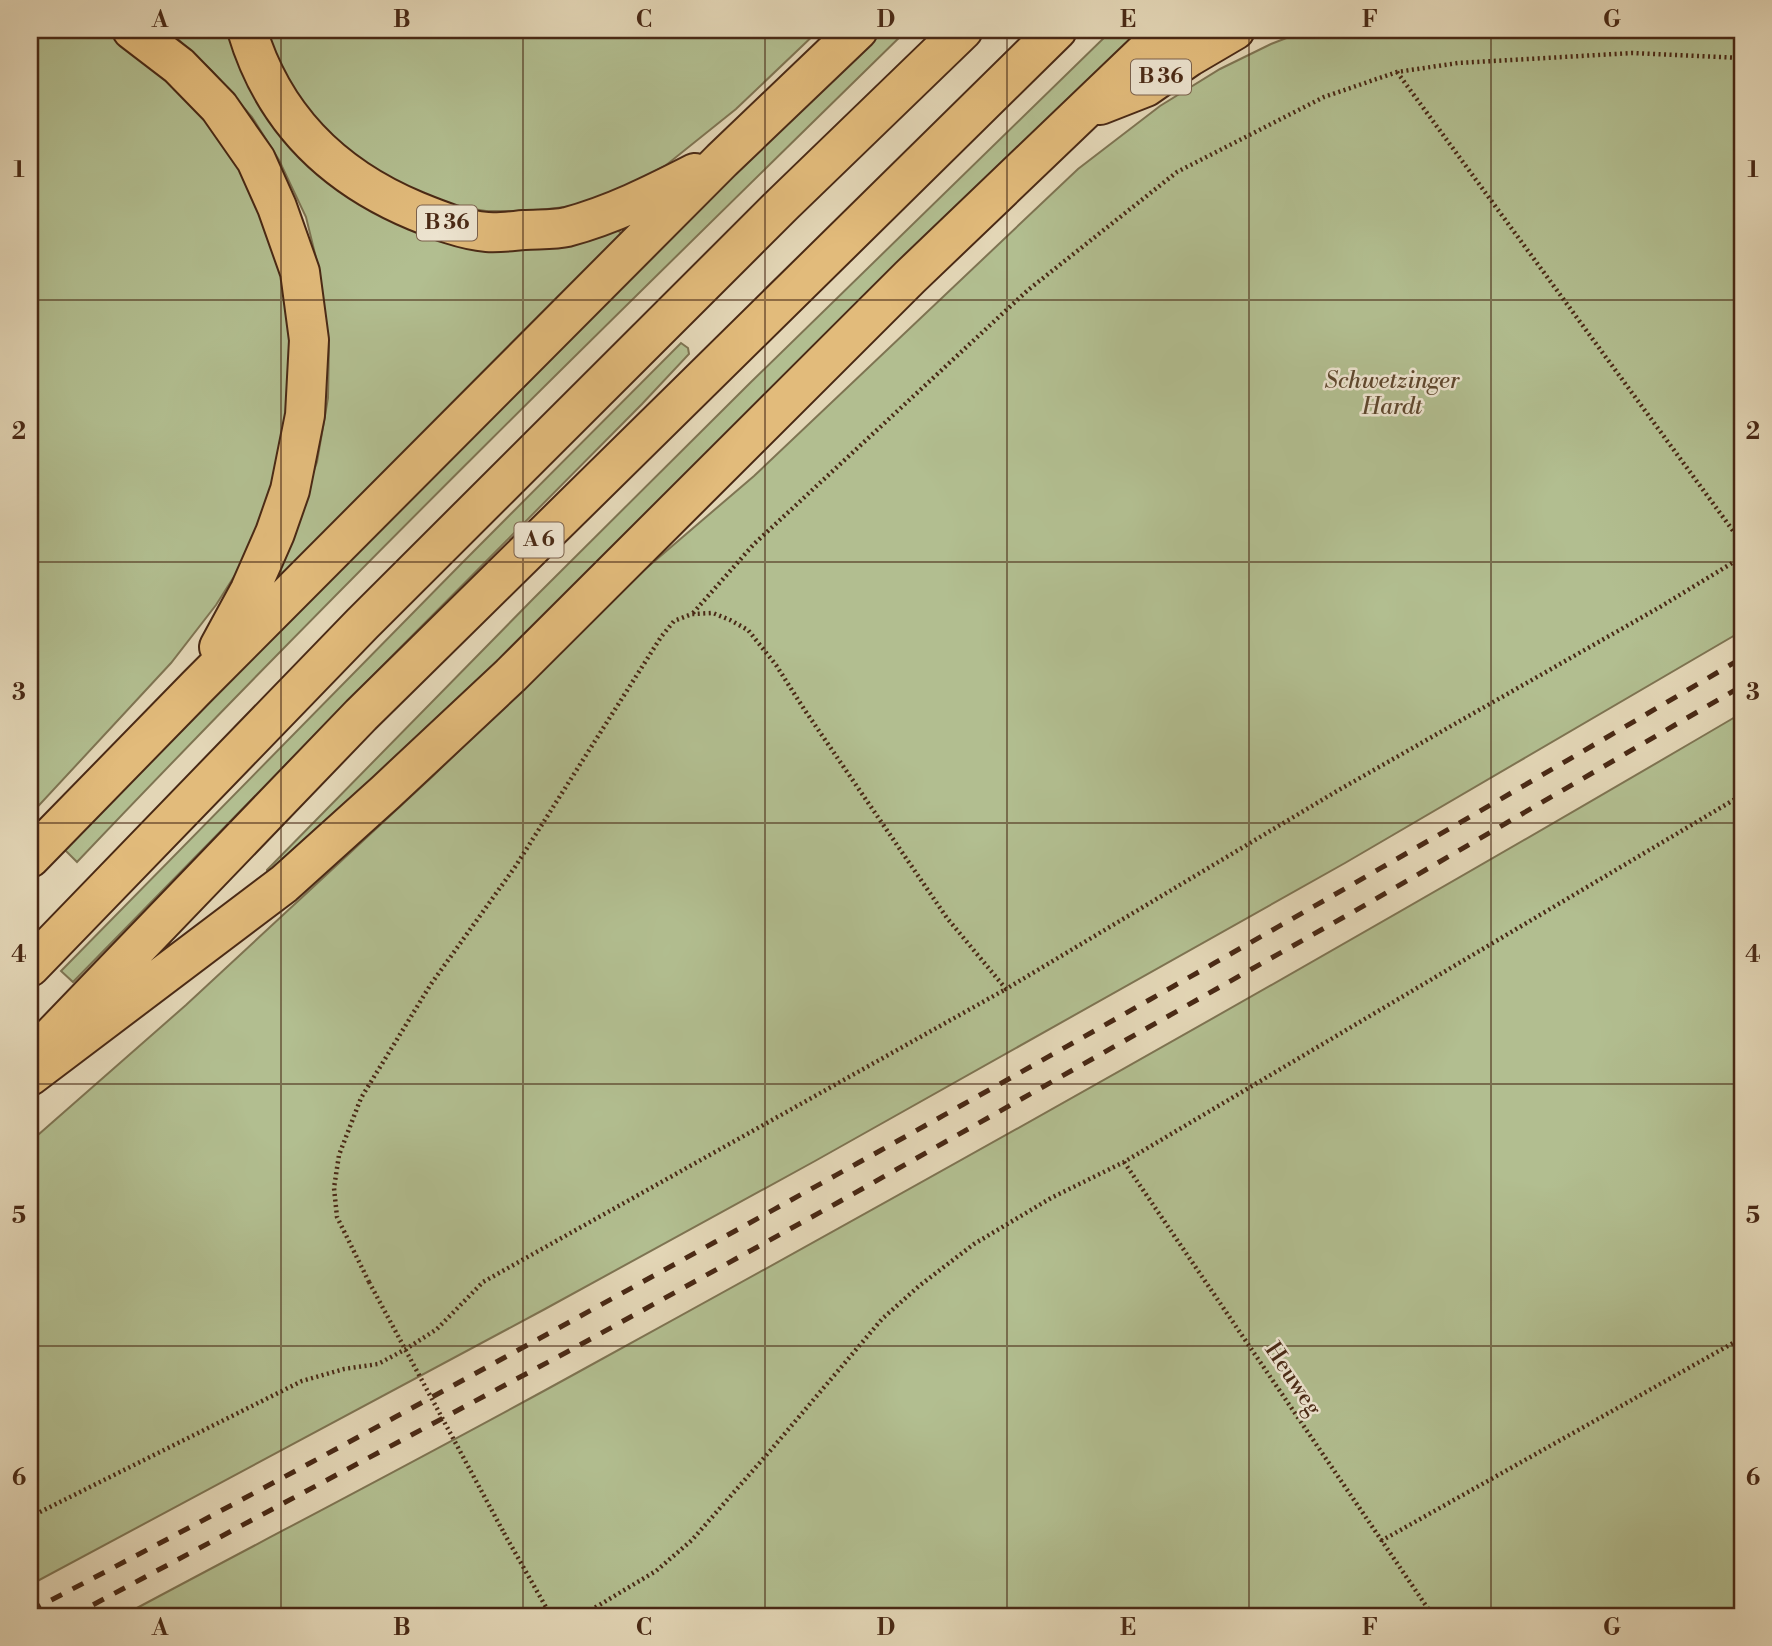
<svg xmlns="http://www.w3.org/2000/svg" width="1772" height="1646" font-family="'Libre Bodoni',serif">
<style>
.green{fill:#b2be90;stroke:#7e7452;stroke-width:2}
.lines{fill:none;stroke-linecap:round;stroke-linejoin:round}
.highway-casing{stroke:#492915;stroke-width:42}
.path{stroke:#492915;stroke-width:4.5;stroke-dasharray:2 3.5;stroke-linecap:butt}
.highway{stroke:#e2bb7b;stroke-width:38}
.rail{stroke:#492915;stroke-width:5;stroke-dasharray:12 12;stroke-linecap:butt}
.path-bridge{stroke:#492915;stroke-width:4.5;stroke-dasharray:2 3.5;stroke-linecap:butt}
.grid{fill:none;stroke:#492915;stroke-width:2;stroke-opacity:0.55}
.labels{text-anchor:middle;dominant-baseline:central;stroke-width:5;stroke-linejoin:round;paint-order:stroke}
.shield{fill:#ede4d0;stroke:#7a614d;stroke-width:2}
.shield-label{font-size:21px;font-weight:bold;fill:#492915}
.park-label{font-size:23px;font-style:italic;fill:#5e472e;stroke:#ede4d0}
.street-label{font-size:23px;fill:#492915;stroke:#ede4d0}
.neatline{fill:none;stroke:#492915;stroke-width:2.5}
.grid-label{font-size:23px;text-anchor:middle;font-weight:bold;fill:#492915}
</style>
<rect width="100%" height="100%" fill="#e3d6b6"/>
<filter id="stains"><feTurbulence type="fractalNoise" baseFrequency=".00286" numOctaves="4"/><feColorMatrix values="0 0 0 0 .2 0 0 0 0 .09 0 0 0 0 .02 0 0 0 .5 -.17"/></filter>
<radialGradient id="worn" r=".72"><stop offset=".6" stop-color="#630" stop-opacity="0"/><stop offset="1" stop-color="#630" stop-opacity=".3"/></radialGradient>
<!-- green -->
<path class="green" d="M30 30H113L143 50 237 151 291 290 294 423 254 545 216 605 171 663 30 815Z
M166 30H230L380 213 617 230 621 233V239L285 573 275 578 317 462 328 398 329 346 318 266 306 217 279 160 252 117 212 71 180 41Z
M260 30H819L736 109 665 166 616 192 574 206 530 211H486L442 204 399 191 304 117Z
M877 30H907C627 304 347 578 77 862L61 846 702 201Z
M1112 30H1146L415 747 267 874V870L534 598 750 383Z
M1307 30H1742V631L1345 863 815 1161 545 1309 30 1585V1142L186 1005 434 775 643 571 754 476 1078 169 1160 106 1220 69 1271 44Z
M681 343 688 348 689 354 642 404 394 654 73 982 61 971 462 563Z
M1742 713V1616H122C275 1534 430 1454 582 1370 972 1156 1359 938 1742 713Z"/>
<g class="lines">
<defs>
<path id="highway" d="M132 30 179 66 219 107 256 160 277 207 300 272 309 340 305 415 290 490 275 533 250 590 219 647
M247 30C273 117 332 176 416 211 438 220 463 230 487 232 499 233 512 231 524 230 538 229 554 230 567 227 612 215 654 194 695 173
M1100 105 1146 87 1189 57 1235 30
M30 858 197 687 722 160 858 30
M30 967 362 624 783 204 963 30
M53 1035 361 715 1057 30
M30 1076 284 884 386 792 511 675 910 277 1168 30"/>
</defs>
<!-- highway casing -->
<use href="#highway" class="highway-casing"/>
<!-- path -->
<path class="path" d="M1397 72 1742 543
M693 613 754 544 1028 290 1177 172 1324 97 1397 72 1458 63 1633 53 1742 58
M1124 1162 1433 1616
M369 1282 337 1217 334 1188 339 1155 361 1098 431 984 515 867 661 637 674 621 692 614 713 613 730 620 748 630 776 665 804 709 947 918 1006 989 1337 791 1660 607 1742 557
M30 1517 302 1381 344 1369 378 1364 406 1349 437 1329 483 1282 1006 989
M504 1533 551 1616
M1381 1541 1742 1338
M581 1616 656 1571 692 1540 770 1451 882 1319 919 1286 974 1244 1051 1198 1124 1162 1742 795"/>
<!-- highway -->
<use href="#highway" class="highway"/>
<!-- rail -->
<path class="rail" d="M30 1611C260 1492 488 1367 715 1242 1060 1052 1403 858 1742 658
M72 1616 567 1352 837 1203 1367 904 1742 686"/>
<!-- path-bridge -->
<path class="path-bridge" d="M369 1282 504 1533"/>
</g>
<!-- grid -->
<path class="grid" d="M281 30V1616M523 30V1616M765 30V1616M1007 30V1616M1249 30V1616M1491 30V1616M30 300H1742M30 562H1742M30 823H1742M30 1084H1742M30 1346H1742"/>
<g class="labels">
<!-- shield labels -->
<g class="shield">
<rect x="1131" y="59.5" width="60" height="35" rx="5"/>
<rect x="417" y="205.5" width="60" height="35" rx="5"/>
<rect x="514.5" y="522.5" width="49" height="35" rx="5"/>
</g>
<g class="shield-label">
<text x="1161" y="77">B 36</text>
<text x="447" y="223">B 36</text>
<text x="539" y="540">A 6</text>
</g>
<!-- park labels -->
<g class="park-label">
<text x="1392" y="381">Schwetzinger<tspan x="1392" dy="26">Hardt</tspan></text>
</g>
<!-- street labels -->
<g class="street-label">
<text transform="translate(1293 1379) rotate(56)">Heuweg</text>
</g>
</g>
<!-- margin -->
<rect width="1772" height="1646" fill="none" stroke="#e3d6b6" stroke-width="77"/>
<rect x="38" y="38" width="1696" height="1570" class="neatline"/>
<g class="grid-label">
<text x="160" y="27">A</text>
<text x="402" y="27">B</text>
<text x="644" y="27">C</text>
<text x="886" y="27">D</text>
<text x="1128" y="27">E</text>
<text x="1370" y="27">F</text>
<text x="1612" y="27">G</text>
<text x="19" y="177">1</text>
<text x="1753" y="177">1</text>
<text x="19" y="439">2</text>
<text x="1753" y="439">2</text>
<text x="19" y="700">3</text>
<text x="1753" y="700">3</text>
<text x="19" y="962">4</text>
<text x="1753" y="962">4</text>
<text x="19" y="1223">5</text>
<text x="1753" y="1223">5</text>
<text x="19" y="1485">6</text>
<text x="1753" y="1485">6</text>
<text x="160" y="1635">A</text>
<text x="402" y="1635">B</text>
<text x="644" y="1635">C</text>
<text x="886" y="1635">D</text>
<text x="1128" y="1635">E</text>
<text x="1370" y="1635">F</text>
<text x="1612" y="1635">G</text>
</g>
<rect width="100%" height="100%" filter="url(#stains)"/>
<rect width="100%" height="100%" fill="url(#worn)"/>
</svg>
